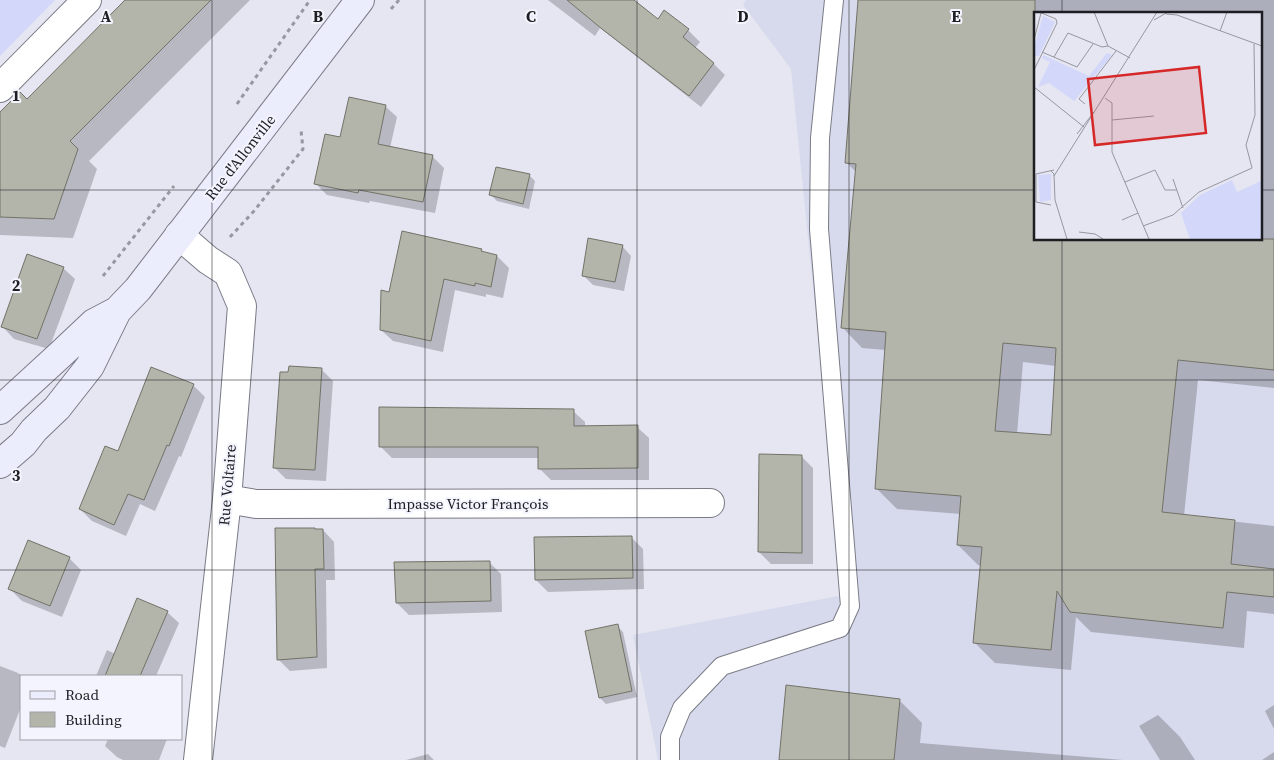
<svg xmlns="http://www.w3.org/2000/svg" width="1274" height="760" font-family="'Source Serif 4',serif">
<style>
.built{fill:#d7daec;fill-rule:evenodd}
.green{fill:#d3d7fa}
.shadow{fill:#0003;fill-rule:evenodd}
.building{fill:#b4b5aa;stroke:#727268;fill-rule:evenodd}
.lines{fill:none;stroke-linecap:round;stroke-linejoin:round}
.service-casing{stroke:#7a7b86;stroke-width:20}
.minor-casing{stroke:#7a7b86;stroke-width:30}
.secondary-casing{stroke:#7a7b86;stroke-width:30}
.path{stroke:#9697a0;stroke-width:3;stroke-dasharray:4 4;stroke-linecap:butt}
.service{stroke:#fff;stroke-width:18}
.minor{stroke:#fff;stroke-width:28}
.secondary{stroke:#ebecfc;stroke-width:28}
.grid{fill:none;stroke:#1d1e22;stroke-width:1;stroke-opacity:0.55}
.labels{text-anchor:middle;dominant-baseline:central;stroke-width:4;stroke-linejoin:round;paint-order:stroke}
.street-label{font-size:15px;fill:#1d1e22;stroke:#f3f4fd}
.inset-road{fill:none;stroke:#95969f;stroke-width:1}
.view{fill:#d62828;fill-opacity:0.15;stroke:#d62828;stroke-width:2.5}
.inset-edge{fill:none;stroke:#1d1e22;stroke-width:2.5}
.grid-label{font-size:16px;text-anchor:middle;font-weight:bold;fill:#1d1e22;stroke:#f3f4fd;stroke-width:4;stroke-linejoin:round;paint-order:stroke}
</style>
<rect width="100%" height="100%" fill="#e5e6f2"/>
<!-- built -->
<path class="built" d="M746 0H1274V760H658L633 635 844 595 791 69 743 5ZM1035 14H1260V239H1035Z"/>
<!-- green -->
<path class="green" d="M0 0H55L0 56Z"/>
<!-- shadow -->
<path class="shadow" d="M127 0H250L89 161 97 169 73 238 0 235V114L27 101Z
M548 0H632L658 21 688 30 700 42 695 48 714 64 725 75 701 107 600 28 595 36Z
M860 0H1274V388L1198 380 1184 516 1274 526V614L1247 611 1244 648 1091 632 1076 617 1071 670 995 663 975 643 982 566 978 565 958 545 961 514 897 509 876 488 886 350 862 348 842 327 857 173 846 162ZM1035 14H1260V239H1035ZM1023 362 1056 366 1052 437 1017 434Z
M385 106 397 117 390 148 432 156 444 168 435 213 370 201 369 203 327 195 315 183 341 139Z
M529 175 535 181 529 209 497 201 491 195Z
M622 246 631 256 624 291 593 285 583 275Z
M481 250 484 253 497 256 509 268 503 298 486 294V297L455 290 443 352 393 341 381 330 390 293Z
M63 268 75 279 49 349 14 339 3 327Z
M322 370 333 381 326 481 286 479 274 467Z
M193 385 205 397 181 457 179 456 155 511 140 504 126 536 92 521 80 509 119 453Z
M573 411 585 422V427H637L649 438V480H551L539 468V458H392L380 446Z
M801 456 813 468V564H771L759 552Z
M323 530 334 542 335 580H326L327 668 290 671 278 659Z
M631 537 643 549 644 589 548 592 536 580Z
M69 558 81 570 62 617 22 601 10 589Z
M489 562 501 574 502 612 409 615 397 603Z
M167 612 179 623 156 676H96L107 650 115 654Z
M617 626 623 632 637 697 606 704 600 698Z
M0 666 18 673 22 676 21 707 5 748 0 746Z
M899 700 922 723 920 743 1123 760H780Z
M1274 705V729L1265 711Z
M1158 715 1180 737 1195 760H1160L1139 726Z
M108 739H167L159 760H123L117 757 105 746Z
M1274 752V760H1262Z
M428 754 434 760H406Z"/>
<!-- building -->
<path class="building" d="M125 0H211L70 141 78 149 54 219 0 217V112L20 92 27 99Z
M567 0H634L658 19 664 10 689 29 683 37 714 63 689 96 602 29Z
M858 0H1035V239H1274V370L1178 360 1162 512 1235 520 1231 564 1274 569V597L1227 592 1223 628 1070 612 1057 591 1051 650 973 643 982 547 957 545 961 496 875 489 886 332 841 328 856 164 845 163ZM1003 343 1056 348 1051 435 995 431Z
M349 97 386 105 378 144 433 155 423 202 359 190 358 193 314 184 325 134 340 137Z
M496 167 530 174 523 204 489 195Z
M402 231 482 249 481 251 497 255 491 287 475 283V286L444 279 431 341 380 330 381 290 389 292Z
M588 238 623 245 615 282 582 276Z
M27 254 64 267 37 339 1 327Z
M289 366 322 368 315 470 273 468 280 372H288Z
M151 367 194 384 169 446 167 445 144 500 128 494 114 525 79 509 105 446 118 451Z
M379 407 574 409V426L638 425V468L538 469V447H379Z
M759 454 802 455V553L758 552Z
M275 528H315V529H323L324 569H315L317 657 277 660Z
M632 536 633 578 535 580 534 537Z
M28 540 70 557 50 606 8 589Z
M490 561 491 601 396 603 394 562Z
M137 598 168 611 140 676H105Z
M618 624 632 691 599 698 585 631Z
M786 685 900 699 894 760H779Z"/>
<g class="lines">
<defs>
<path id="service" d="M670 760V737L682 708 722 666 840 628 850 606 819 229 820 138 834 0"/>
<path id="minor" d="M0 88 87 0
M179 235 208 260 228 273 242 306 227 499 198 760
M227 499 256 504 710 503"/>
<path id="secondary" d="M0 410 61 354 94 323 115 312
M0 464 23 444 34 430 57 408 90 366 117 311 138 289 360 0"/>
</defs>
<!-- service casing -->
<use href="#service" class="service-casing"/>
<!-- minor casing -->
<use href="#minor" class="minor-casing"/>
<!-- secondary casing -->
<use href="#secondary" class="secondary-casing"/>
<!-- path -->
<path class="path" d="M391 9 399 0
M237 104 310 0
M230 237 254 211 303 149 301 130
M103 276 174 186"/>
<!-- service -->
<use href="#service" class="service"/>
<!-- minor -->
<use href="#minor" class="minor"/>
<!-- secondary -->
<use href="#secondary" class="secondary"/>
</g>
<!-- grid -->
<path class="grid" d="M212 0V760M425 0V760M637 0V760M849 0V760M1062 0V14M0 190H1035M1260 190H1274M1062 239V760M0 380H1274M0 570H1274"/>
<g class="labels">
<!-- street labels -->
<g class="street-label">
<text transform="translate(240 157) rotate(-52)">Rue d'Allonville</text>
<text transform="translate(227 485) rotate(-85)">Rue Voltaire</text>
<text x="468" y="503">Impasse Victor François</text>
</g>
</g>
<!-- overview -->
<g transform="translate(1034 12)">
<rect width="228" height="228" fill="#e5e6f2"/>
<path d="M9 4 21 10 5 44H1L0 36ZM73 41 78 43 40 89 15 71 4 75 16 50 8 46 9 43 55 64ZM17 162V188L6 190 4 163ZM198 168 203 180 227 169V227H156L147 201 166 183Z" fill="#d3d7fa"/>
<path class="inset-road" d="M60 0 74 34 96 46M132 2 143 3 228 34M120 8 134 0M186 19 193 0M0 28 7 1M8 40 43 55 59 32M20 45 34 21 68 35 74 34M0 58 23 11 22 7 5 0M0 75 50 115M71 86 78 91V140L115 227M51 92 45 87 82 39M78 108 120 104M43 122 60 100M17 159 20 162 21 188 33 227M20 164 123 0M139 167 149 196M91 170 121 158 131 178H143M17 193 2 190V162L20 158M88 208 104 201M109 214 139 203 165 180 218 156 212 133 221 103 220 32M45 220 61 222 69 227"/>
<path class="view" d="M165 55 172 121 61 133 54 67Z"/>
<rect width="228" height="228" class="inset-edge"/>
</g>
<g class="grid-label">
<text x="106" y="22">A</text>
<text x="318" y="22">B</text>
<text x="531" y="22">C</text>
<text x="743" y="22">D</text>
<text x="956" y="22">E</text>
<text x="16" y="101">1</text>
<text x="16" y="291">2</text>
<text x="16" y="481">3</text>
</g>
<!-- legend -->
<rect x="20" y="675" width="162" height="65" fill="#f3f4fd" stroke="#9d9ea5"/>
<rect x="30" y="691" width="25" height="8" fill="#ebecfc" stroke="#9d9ea5"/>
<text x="65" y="700" font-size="15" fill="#1d1e22">Road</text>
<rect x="30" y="712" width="25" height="15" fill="#b4b5aa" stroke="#9d9ea5"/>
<text x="65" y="725" font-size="15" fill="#1d1e22">Building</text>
</svg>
